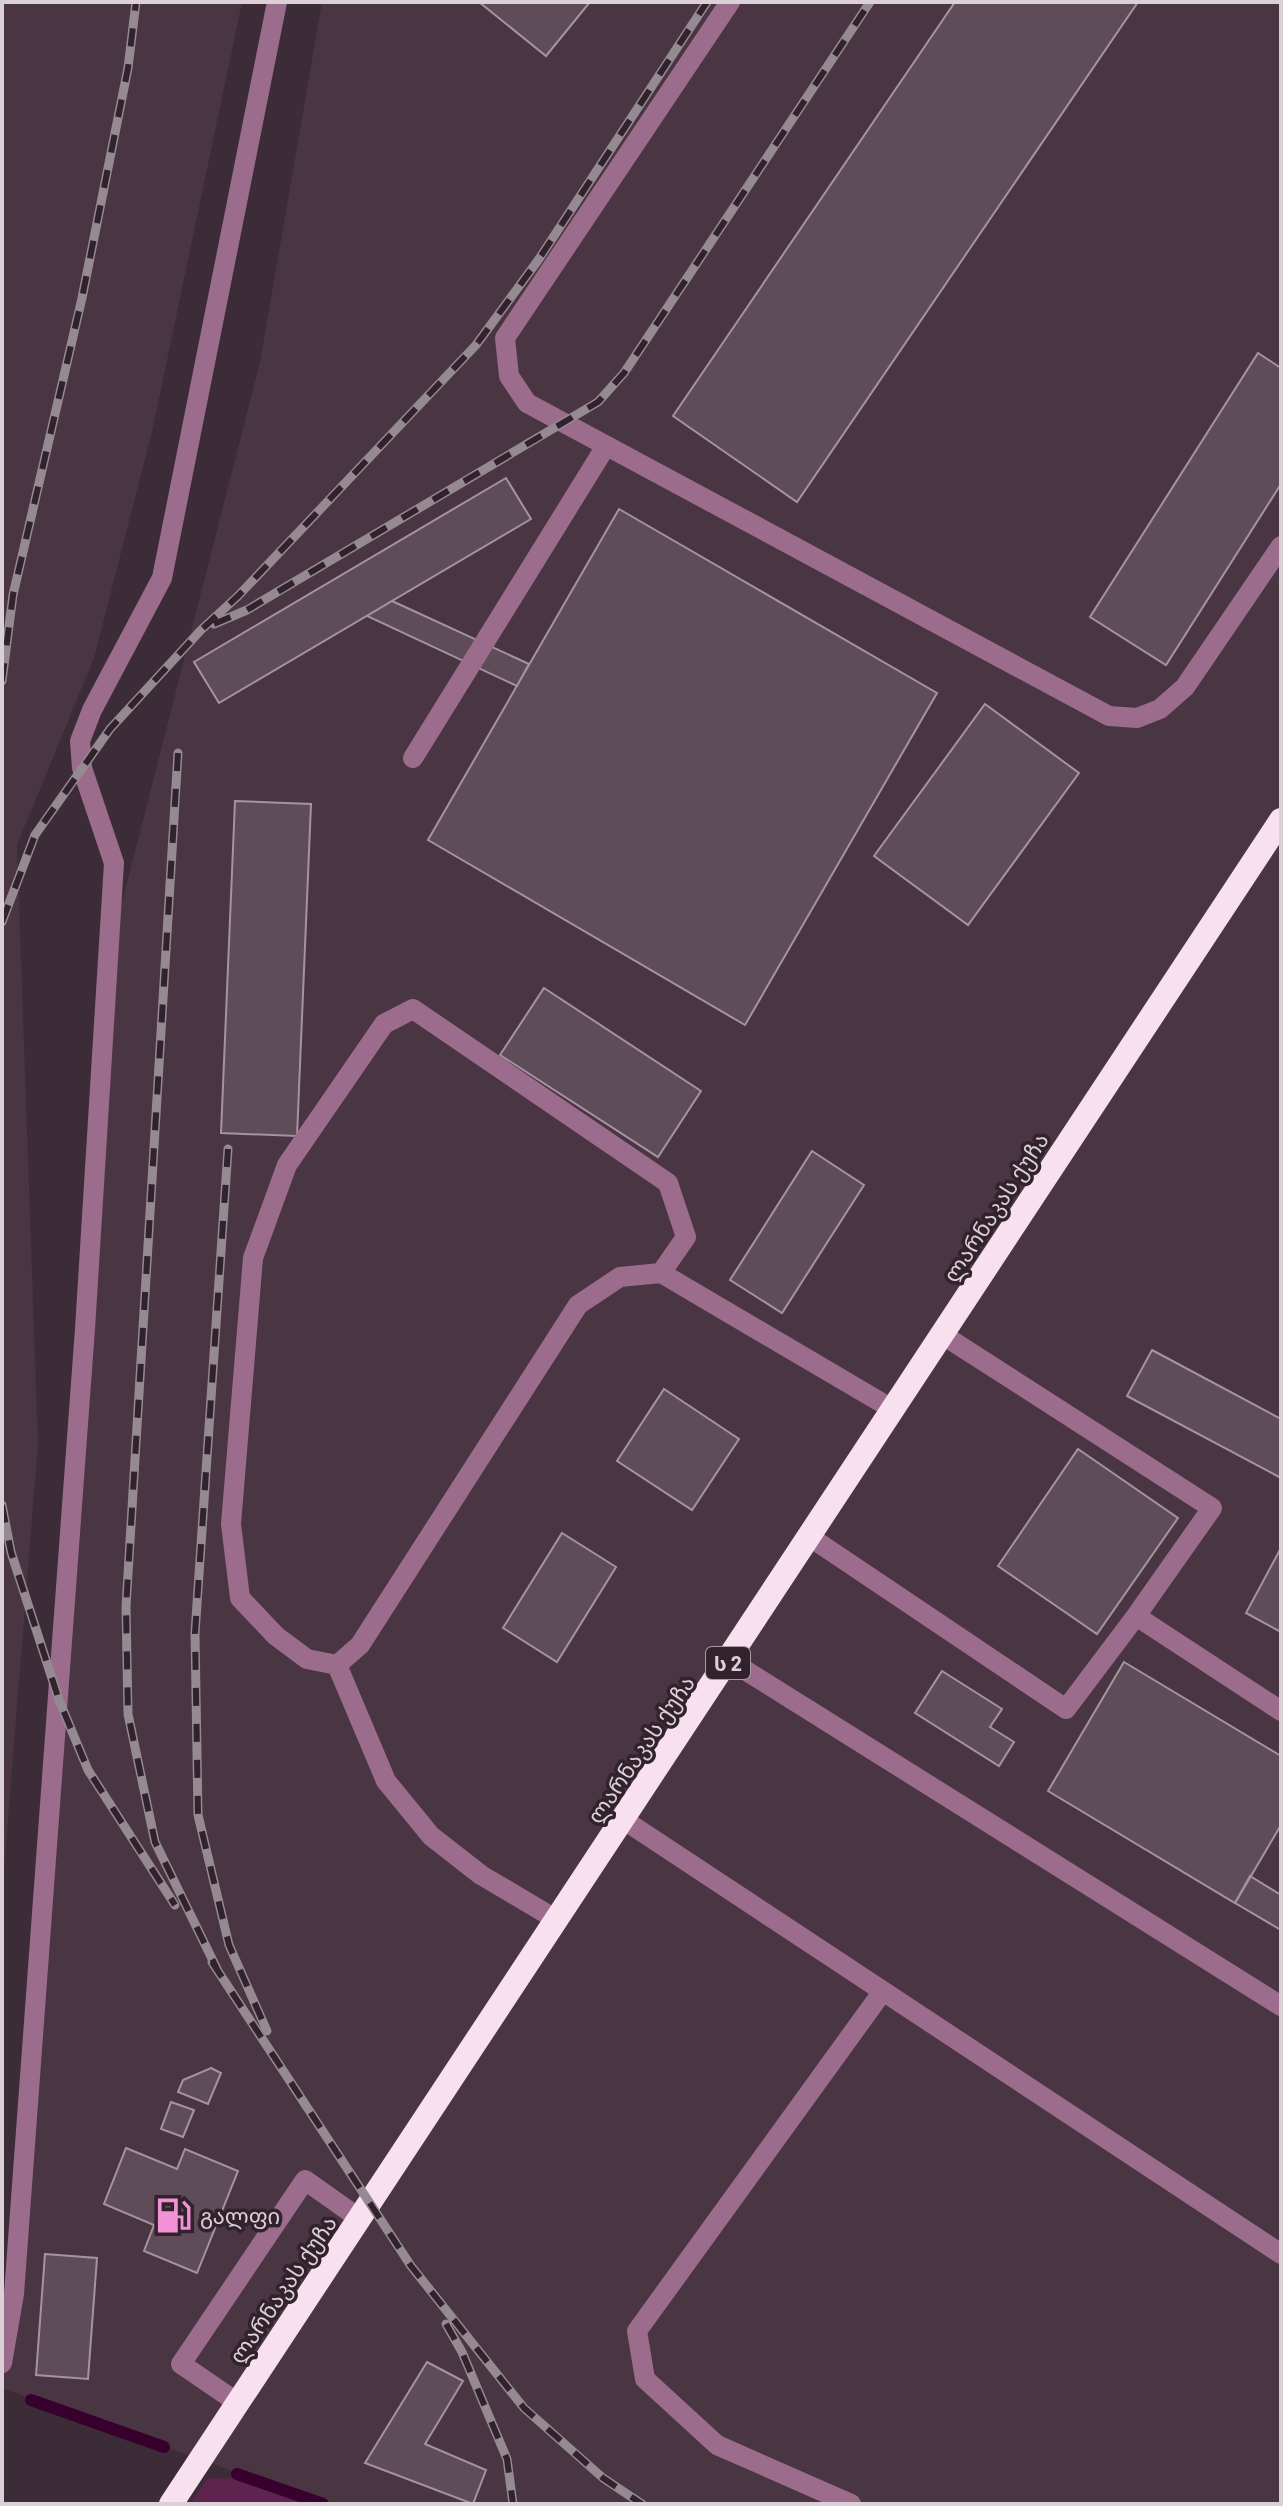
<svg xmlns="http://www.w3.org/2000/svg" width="1283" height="2506" font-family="Barlow,'Noto Sans Georgian',sans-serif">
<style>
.built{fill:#4a3543}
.green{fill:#5e234f}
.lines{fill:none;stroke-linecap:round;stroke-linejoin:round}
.stream{stroke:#38002c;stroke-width:12}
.building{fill:#5e4c58;stroke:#a793a0;stroke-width:2}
.minor{stroke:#9c6c8d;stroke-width:20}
.highway{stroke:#f8e0ef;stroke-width:24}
.rail-casing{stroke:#968a92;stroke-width:9}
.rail{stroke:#32222d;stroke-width:6;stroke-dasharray:18;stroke-linecap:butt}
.labels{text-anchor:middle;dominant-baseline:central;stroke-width:7;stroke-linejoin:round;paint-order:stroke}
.shield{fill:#32222d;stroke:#a89ca3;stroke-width:2}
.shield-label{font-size:20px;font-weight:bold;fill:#dad0d6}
.street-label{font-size:22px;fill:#dad0d6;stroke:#32222d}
.poi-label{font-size:22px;fill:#dad0d6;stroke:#32222d;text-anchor:start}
</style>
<rect width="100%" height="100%" fill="#3c2c37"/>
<!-- built -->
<path class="built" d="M2 2H242L152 432 94 658 17 845 38 1444 2 1894Z
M322 2H1281V2504H323L2 2388 106 965 260 362Z"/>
<!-- green -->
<path class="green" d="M208 2478 252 2479 323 2504H190Z"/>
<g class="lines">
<!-- stream -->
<path class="stream" d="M31 2400 164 2447
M237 2474 323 2504"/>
</g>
<!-- building -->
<path class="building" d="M479 2H590L546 56Z
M955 2H1138L797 502 673 416Z
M1258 353 1281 368V484L1166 665 1090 617Z
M506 478 531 519 219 703 194 662Z
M619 509 937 693 745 1025 428 840Z
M392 601 529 664 517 686 367 616Z
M985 704 1079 773 968 925 874 856Z
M235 801 311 804 297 1136 221 1133Z
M544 988 701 1091 658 1157 500 1055Z
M812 1151 864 1185 782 1313 730 1280Z
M1152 1350 1281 1419V1478L1127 1396Z
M664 1389 739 1439 692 1510 617 1461Z
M1078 1449 1178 1518 1097 1634 998 1566Z
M562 1533 616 1567 557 1662 503 1628Z
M1281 1548V1632L1246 1613Z
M1124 1662 1281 1756V1825L1235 1903 1048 1791Z
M942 1671 1002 1709 990 1727 1014 1742 999 1766 915 1713Z
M1250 1876 1281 1895V1930L1235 1903Z
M211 2068 221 2073 208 2104 178 2092 183 2080Z
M171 2102 194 2110 183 2137 161 2129Z
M126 2148 177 2169 185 2149 238 2171 197 2273 144 2251 154 2225 104 2204Z
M45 2254 97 2258 88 2379 36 2375Z
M427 2362 463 2381 425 2444 486 2470 473 2504 365 2463Z"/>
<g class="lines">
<!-- minor -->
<path class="minor" d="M730 2 505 338 509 376 527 403 1109 716 1137 718 1160 709 1185 687 1281 546
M413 758 606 446
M661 1273 686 1237 668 1183 413 1009 384 1024 287 1165 253 1258 231 1524 240 1598 276 1636 307 1659 337 1665 360 1645 578 1305 620 1277 661 1273 894 1410
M943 1335 1212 1508 1136 1616 1281 1711
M810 1537 1066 1709 1136 1616
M729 1660 1281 2006
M337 1665 386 1781 431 1836 481 1875 557 1920
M624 1820 1281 2254
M2 2363 14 2294 85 1329 114 863 82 768 80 741 92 710 162 578 277 2
M238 2403 181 2364 305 2180 360 2219
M851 2504 717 2445 645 2379 637 2331 883 1991"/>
<!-- highway -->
<path class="highway" d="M171 2504 1281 820"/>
<defs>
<path id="rail" d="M214 624 247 610 598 402 624 373 870 2
M2 681 13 595 82 298 128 68 136 2
M178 753 126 1607 128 1714 155 1842 217 1969
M2 922 35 835 110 729 201 630 238 596 476 345 539 259 707 2
M228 1149 195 1633 198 1815 229 1945 267 2031
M2 1505 11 1552 59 1700 88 1770 175 1905
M212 1962 411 2266 524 2408 603 2478 642 2504
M446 2324 462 2352 507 2459 513 2504"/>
</defs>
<!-- rail casing -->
<use href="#rail" class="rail-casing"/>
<!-- rail -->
<use href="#rail" class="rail"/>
</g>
<!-- icons -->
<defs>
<symbol id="fuel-bare" viewBox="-9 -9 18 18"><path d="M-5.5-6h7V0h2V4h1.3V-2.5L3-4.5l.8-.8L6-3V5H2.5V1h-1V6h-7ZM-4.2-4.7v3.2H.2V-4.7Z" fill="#f391d6" stroke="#32222d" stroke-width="2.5" paint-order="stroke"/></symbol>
</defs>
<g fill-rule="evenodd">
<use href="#fuel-bare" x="148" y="2190" width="51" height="51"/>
</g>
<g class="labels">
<!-- shield labels -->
<rect class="shield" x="706" y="1647" width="44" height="32" rx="6"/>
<g class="shield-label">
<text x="728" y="1663">ს 2</text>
</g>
<!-- street labels -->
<g class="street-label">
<text transform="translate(995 1207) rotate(-57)">ლარნაკას ქუჩა</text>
<text transform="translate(640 1749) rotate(-56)">ლარნაკას ქუჩა</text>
<text transform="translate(282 2289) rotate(-56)">ლარნაკას ქუჩა</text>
</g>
<!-- poi labels -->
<g class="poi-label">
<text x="200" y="2215">გალფი</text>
</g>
</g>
<!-- border -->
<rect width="1283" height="2506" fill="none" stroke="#dad0d6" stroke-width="8"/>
</svg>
